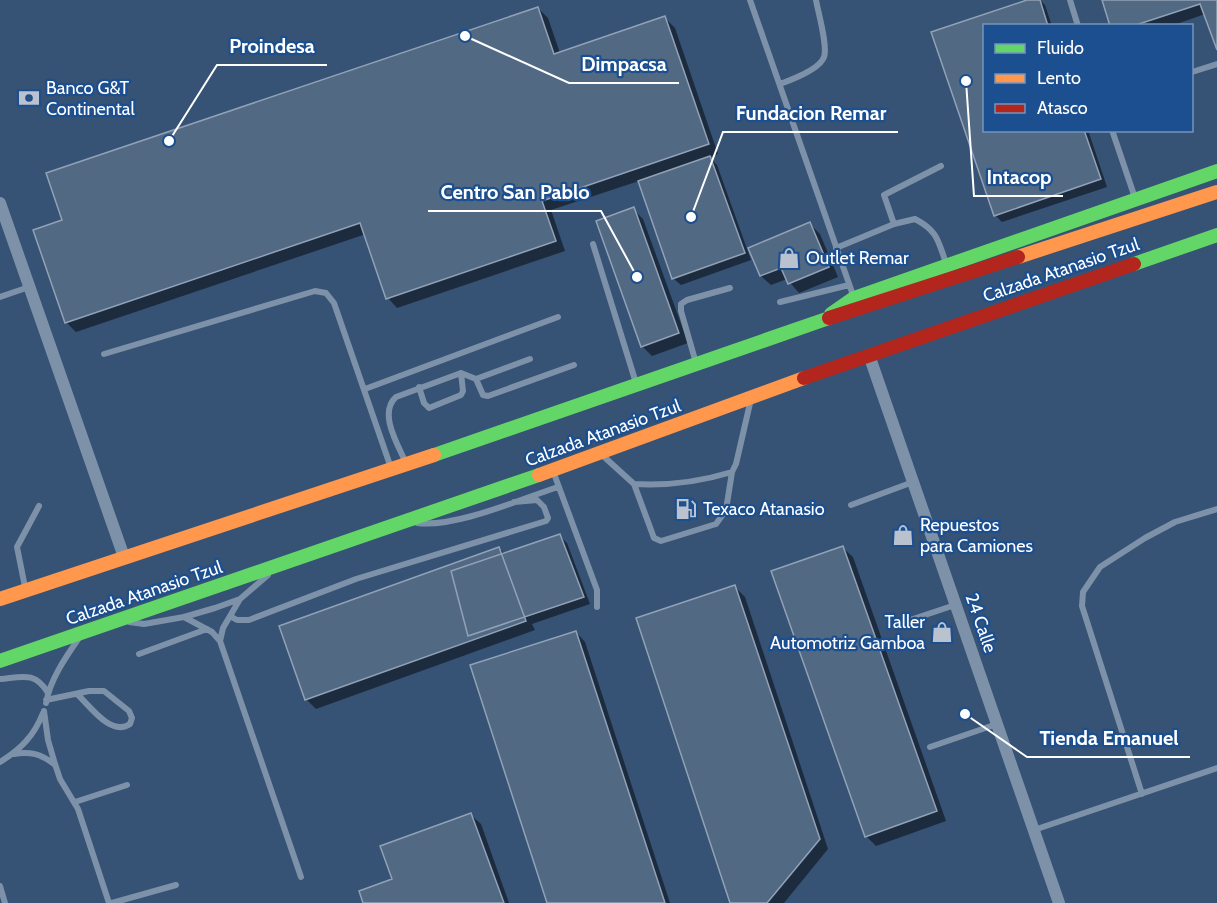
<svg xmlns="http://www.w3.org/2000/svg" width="1217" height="903" font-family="Cabin,sans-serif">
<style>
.shadow{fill:#0007}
.building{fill:#526984;stroke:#92a2b6;stroke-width:1.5}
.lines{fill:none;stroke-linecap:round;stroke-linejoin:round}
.lane{stroke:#7d92a8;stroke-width:6}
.street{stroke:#7d92a8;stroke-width:12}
.fast{stroke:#63d668;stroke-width:14}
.slow{stroke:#ff974d;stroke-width:14}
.jam{stroke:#b3261e;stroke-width:14}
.labels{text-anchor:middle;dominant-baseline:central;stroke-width:4.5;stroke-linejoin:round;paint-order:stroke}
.poi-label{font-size:18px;fill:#fff;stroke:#1b4f8f;text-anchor:start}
.street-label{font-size:18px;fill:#fff;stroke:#1b4f8f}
.leader{fill:none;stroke:#fff;stroke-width:2}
.callout-dot{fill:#fff;stroke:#1b4f8f;stroke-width:2}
.callout-label{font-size:20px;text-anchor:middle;font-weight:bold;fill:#fff;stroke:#1b4f8f;stroke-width:4.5;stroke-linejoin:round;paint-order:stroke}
</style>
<rect width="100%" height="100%" fill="#365274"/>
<!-- shadow -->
<path class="shadow" d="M1032 0H1040L1045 5 1052 26H984V130H1088L1107 187 1002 222 995 215 933 33Z
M1103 0H1217V49L1205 14 1171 26H1112Z
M538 8 548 18 560 53 665 18 675 28 718 154 709 157 717 165 751 260 681 285 673 278 639 181 551 210 565 251 397 308 388 298 366 234 76 332 66 322 64 221Z
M633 209 643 219 688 343 652 356 642 346Z
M810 224 820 234 838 277 799 293 787 279 771 285 761 276 750 248Z
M560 536 567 543 590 604 532 624 535 630 316 709 306 699 499 548 505 554Z
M843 548 853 557 946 821 876 846 866 836Z
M735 587 745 597 828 849 784 903H732Z
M576 632 585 642 670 903H548Z
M471 815 481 824 509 903H364Z"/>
<!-- building -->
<path class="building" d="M1027 0H1040L1048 26H984V130H1084L1101 179 994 216 931 32Z
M1102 0H1217V50L1200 4 1133 26H1110Z
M538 7 554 54 665 16 709 144 542 201 556 241 386 299 360 223 65 323 33 230 62 220 46 173Z
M710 156 745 253 672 279 638 181Z
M634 207 679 333 641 347 596 221Z
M810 222 829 267 788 284 781 268 760 276 748 248Z
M560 534 584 597 468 636 451 571Z
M843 546 937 811 865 837 771 571Z
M499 547 526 621 305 700 279 626Z
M735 585 820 839 767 903H730L636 618Z
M576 631 665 903H547L470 665Z
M471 813 504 903H363L359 891 392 879 380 846Z"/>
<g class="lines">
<!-- lane -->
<path class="lane" d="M750 0 854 298
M1070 0 1078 26
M1192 72 1217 64
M780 84C791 80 820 69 824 57 828 46 818 12 816 0
M1112 130 1135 198
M894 224 884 195 941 166
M593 244 636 383
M836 248 894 224 915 219C938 231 938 241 946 263
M0 297 29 287
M780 302 849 285
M104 354 315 291 326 293 334 303 391 468
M696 363 681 311V304L687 300 730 288
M476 379 530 359
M419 387 424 403 429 408 461 395 463 391 461 373
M365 389 558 317
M602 455 634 484 654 538 661 541 716 524 726 510 732 472 736 464 751 399
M406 463C398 445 378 413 396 397L461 373 476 379 483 395 488 396 574 365
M553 471 597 590V607
M634 484C668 486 699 482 732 472
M851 505 913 482
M417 523C455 528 521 499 558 487
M25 587 17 547 39 506
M230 616 237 620H249L356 579 546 521 548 518 544 507 537 500 514 502
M184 617 212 632 220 641 301 877
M129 622 144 624 184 617 215 608 240 599 268 575
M892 626 955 605
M220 641 223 628 240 599
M139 654 207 629
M0 679C22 677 35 671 48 693
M46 700 89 691H104L129 711 132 718 130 724C111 737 90 706 77 694
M46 703C50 680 65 658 79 638
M44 711 48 740 55 764 60 779 78 809 109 903
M930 747 997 724
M14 754C30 751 41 754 54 764
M0 762C21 749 34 736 43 713
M1142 794 1082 606 1083 592 1100 567 1145 538 1175 522 1217 509
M75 802 127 785
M1034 830 1217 768
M0 886 5 903
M112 903 176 885"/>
<!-- street -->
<path class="street" d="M0 203 124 557
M869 355 1059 903"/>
<!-- fast -->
<path class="fast" d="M1134 264 1217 235
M831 314 854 298 1217 171
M434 455 829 318
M0 661 539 475"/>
<!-- slow -->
<path class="slow" d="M1018 257 1217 192
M539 475 804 378
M0 599 434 455"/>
<!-- jam -->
<path class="jam" d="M829 318 1018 257
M804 378 1134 264"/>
</g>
<!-- icons -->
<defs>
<symbol id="bank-bare" viewBox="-9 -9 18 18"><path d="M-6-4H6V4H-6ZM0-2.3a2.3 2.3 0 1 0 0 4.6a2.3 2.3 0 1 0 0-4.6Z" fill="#b9c2ce" stroke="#1b4f8f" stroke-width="2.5" paint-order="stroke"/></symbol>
<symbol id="shop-bare" viewBox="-9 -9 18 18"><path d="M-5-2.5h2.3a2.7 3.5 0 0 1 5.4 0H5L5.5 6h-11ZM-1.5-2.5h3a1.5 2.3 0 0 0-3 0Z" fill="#b9c2ce" stroke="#1b4f8f" stroke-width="2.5" paint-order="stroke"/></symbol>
<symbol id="fuel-bare" viewBox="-9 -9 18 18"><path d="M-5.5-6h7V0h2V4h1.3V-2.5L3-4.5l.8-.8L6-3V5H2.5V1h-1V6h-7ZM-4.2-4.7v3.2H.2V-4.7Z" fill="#b9c2ce" stroke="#1b4f8f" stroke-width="2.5" paint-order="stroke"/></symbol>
</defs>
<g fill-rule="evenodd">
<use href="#bank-bare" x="14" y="83" width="30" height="30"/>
<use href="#shop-bare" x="774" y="243" width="30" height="30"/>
<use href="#fuel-bare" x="671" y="494" width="30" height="30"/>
<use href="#shop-bare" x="888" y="520" width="30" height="30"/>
<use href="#shop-bare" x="927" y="617" width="30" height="30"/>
</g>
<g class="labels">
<!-- poi labels -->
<g class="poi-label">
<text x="46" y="88">Banco G&amp;T<tspan x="46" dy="21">Continental</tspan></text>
<text x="806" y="258">Outlet Remar</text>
<text x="703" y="509">Texaco Atanasio</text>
<text x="920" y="525">Repuestos<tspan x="920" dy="21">para Camiones</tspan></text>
<text x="925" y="622" text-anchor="end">Taller<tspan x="925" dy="21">Automotriz Gamboa</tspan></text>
</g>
<!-- street labels -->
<g class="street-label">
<text transform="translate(1061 270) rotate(-19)">Calzada Atanasio Tzul</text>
<text transform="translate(603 433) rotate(-20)">Calzada Atanasio Tzul</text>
<text transform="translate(144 593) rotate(-19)">Calzada Atanasio Tzul</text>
<text transform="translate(981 623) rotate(71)">24 Calle</text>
</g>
</g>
<!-- callouts -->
<path class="leader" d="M169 141L217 65H327M465 36L569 83H679M691 217L723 132H898M966 81L974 196H1063M637 277L601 211H428M965 714L1027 757H1190"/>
<g class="callout-dot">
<circle cx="169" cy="141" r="6"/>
<circle cx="465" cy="36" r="6"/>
<circle cx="691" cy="217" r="6"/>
<circle cx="966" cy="81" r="6"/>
<circle cx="637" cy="277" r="6"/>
<circle cx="965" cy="714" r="6"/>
</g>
<g class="callout-label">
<text x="272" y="53">Proindesa</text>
<text x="624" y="71">Dimpacsa</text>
<text x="811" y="120">Fundacion Remar</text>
<text x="1019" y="184">Intacop</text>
<text x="515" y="199">Centro San Pablo</text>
<text x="1109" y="745">Tienda Emanuel</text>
</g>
<!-- legend -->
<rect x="983" y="24" width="210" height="108" fill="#1b4f8f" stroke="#7695bc" stroke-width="1.5"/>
<rect x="995" y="44" width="30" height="9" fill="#63d668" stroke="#7695bc" stroke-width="1.5"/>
<text x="1037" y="54" font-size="18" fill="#ffffff">Fluido</text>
<rect x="995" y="74" width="30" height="9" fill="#ff974d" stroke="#7695bc" stroke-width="1.5"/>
<text x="1037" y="84" font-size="18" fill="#ffffff">Lento</text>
<rect x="995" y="104" width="30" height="9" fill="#b3261e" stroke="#7695bc" stroke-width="1.5"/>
<text x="1037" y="114" font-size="18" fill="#ffffff">Atasco</text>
</svg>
